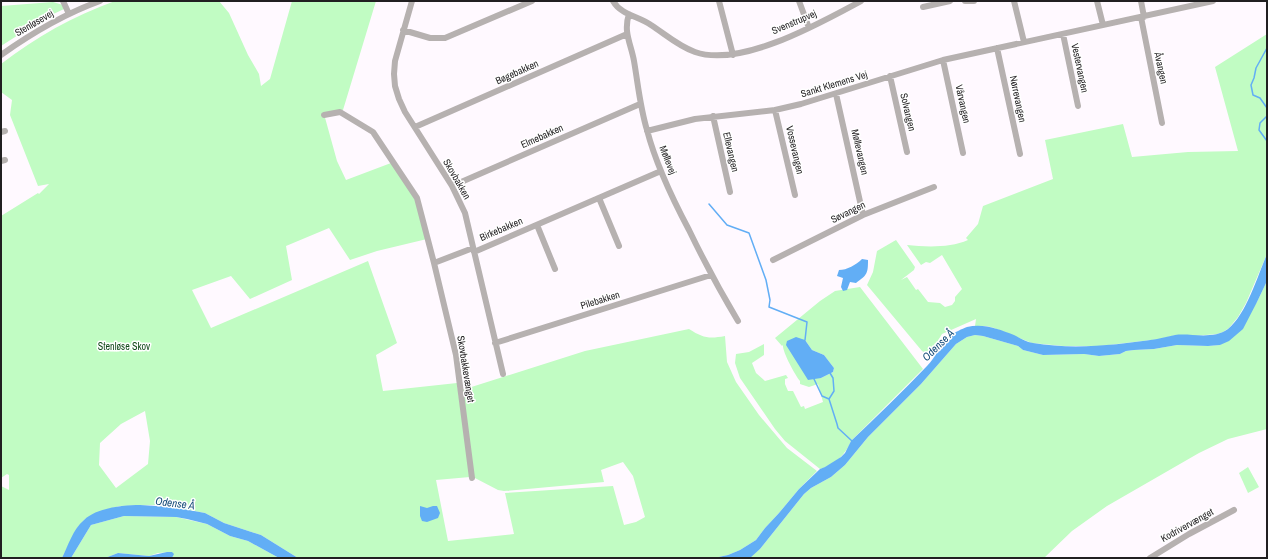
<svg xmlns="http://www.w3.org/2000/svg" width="1268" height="559" font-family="'Archivo Narrow',sans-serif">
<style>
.green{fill:#c1fcc3;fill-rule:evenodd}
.water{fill:#62aef5}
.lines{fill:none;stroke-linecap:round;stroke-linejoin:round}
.stream{stroke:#62aef5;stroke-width:1.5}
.minor{stroke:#b6b1b0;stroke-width:6}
.labels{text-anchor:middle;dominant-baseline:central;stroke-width:3;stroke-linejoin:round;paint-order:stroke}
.street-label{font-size:10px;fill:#211f21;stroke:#fff}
.park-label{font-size:10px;fill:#124a1b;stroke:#fff}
.water-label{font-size:11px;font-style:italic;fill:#144a78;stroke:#fff}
</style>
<rect width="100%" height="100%" fill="#fff9ff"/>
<!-- green -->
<path class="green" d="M115 1H219L229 13 248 55 259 74 261 86 270 79 292 1H376L343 110 324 114 337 161 346 180 391 163 415 198 427 239 377 251 350 260 329 228 286 246 292 280 250 299 231 276 192 290 211 328 368 261 397 343 376 355 383 391 457 383 470 477 436 480 448 541 514 534 505 493 613 486 624 525 636 522 645 517 633 476 623 462 601 470 604 482 504 491 498 490 473 477 462 390 585 351 689 329C703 338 709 339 725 336L727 362 736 382 759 415 787 448 817 471 799 489 779 513 765 528 756 540 740 550 728 555 714 558H298L261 535 224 523 205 513 172 507 156 505 120 506 108 509 85 519 77 528 62 558H1V486L9 490V475L7 474 1 478V216L38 193 39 194 49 184 38 186 10 115 12 100 1 92V64C36 37 73 16 115 1ZM145 411 150 441 148 464 116 488 99 465 100 443 121 424Z
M53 2 63 5 64 9 45 18 1 46V6Z
M1267 34V254L1246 303 1238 317 1229 328 1223 332 1217 334 1194 336 1176 335 1160 339 1100 346H1063L1032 343 994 328 986 326H975L976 319 942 334 929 355 922 351 867 285 873 272 877 251 896 240 915 267 914 270 901 280 907 277 916 290 918 289 928 302 940 303 945 307 952 305 955 301V297L962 289 942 255 930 263 926 262 921 265 907 245C926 247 950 248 968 240L966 238 978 224 983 206 1053 179 1045 140 1123 124 1132 157 1188 152 1238 151 1215 67Z
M1267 281V429L1228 439 1199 453 1107 506 1072 531 1044 558H749L760 549 804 494 811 488 831 477 845 465 868 437 921 384 956 344 967 337 975 335 983 336 1018 346 1023 350 1043 355 1084 354 1099 356 1120 354 1126 351 1134 350 1154 349 1177 345 1208 346 1220 345 1257 302Z
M860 287 923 369 851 441C846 454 835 465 820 469L785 441 775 429 740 378 735 363 736 354 749 352 764 344V355L752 363 756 373 765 381 786 375 788 378 785 379V384L788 391H793L801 407 804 406 805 409 823 402 818 384 809 387 800 384V381C795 375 782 351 783 345L782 346 775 338 820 301 835 291ZM805 340 812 350 824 355 834 368 833 372 821 378Z
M1248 467 1259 487 1248 493 1239 473Z
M124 516 176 517 198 522 207 524 230 536 248 541 279 558H172L173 557 172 552 158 553 149 556 118 553 105 558H71L91 525Z"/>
<!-- water -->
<path class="water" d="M1267 254V281L1257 302 1243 329 1229 341 1220 345 1208 346 1177 345 1154 349 1134 350 1126 351 1120 354 1099 356 1084 354 1043 355 1023 350 1018 346 983 336 975 335 967 337 956 344 921 384 868 437 845 465 831 477 811 488 804 494 760 549 750 558H714L728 555 740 550 756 540 765 528 779 513 799 489 820 469 825 467 841 457 845 453 851 441C877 416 902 392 927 366 936 357 940 344 951 335 955 332 962 329 967 327 983 323 999 329 1014 335 1020 338 1026 342 1033 343 1074 350 1116 345 1157 339 1163 338 1169 336 1175 335 1191 333 1213 340 1228 329 1246 315 1258 275 1267 254Z
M862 259 868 260C868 274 867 275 856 283L850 282 847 290 843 291 841 287 843 278 837 276 839 270C847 270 856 265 862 259Z
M796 337 805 340 812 350 824 355 834 368 833 372 821 378 808 380 786 345 787 341Z
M140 505 172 507 205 513 224 523 261 535 298 558H279L248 541 230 536 207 524 187 519 176 517 124 516 91 525 71 558H62C68 546 73 529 84 520 96 508 123 505 140 505Z
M420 506 427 508 433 506H437L440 513 438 518 427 522 422 521 420 516Z
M167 552H172L174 554 172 558H105L118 553 149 556Z"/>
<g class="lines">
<!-- stream -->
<path class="stream" d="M1267 48 1256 68 1254 78 1251 85 1253 95 1260 98 1267 108
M1267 116 1260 123 1259 130 1267 141
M709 204 727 225 749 233 766 280 770 300 769 307 807 322 805 340
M830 373 833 378 834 391 829 399 837 424 838 428 852 441
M814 379 822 396 829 399"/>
<!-- minor -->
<path class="minor" d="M63 1 69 14
M412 1 395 61 394 74 395 86 399 99 405 112 452 186 465 213 503 374
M613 1C621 15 638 16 651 25 665 34 678 46 695 52 741 68 820 23 861 1
M719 1 733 55
M799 1 809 28
M965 1H974
M1014 1 1024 42
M1097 1 1103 25
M1141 1 1144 17
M923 7 950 1
M629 14C623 32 631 44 634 61 638 84 640 107 647 130 656 165 672 198 689 230 704 261 720 291 738 321
M1141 17 1162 123
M403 30 430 38H445L532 1
M1063 34 1078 106
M997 48 1020 154
M1 55C32 33 64 14 100 1
M943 60 963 153
M890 76 907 152
M836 94 863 215
M775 110 795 195
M324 115 340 112 373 132 417 198 434 263 456 355 472 478
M713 116 730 192
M415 127 627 34
M647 131 695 119 775 110 801 104 943 60 1213 1
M1 132 5 131
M1 161 5 160
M452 186 640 104
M599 198 619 246
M537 225 555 269
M474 252 661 171
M773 260 863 215 934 187
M434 263 473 248
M495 343 711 275
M1150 558 1189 534 1234 510"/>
</g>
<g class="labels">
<!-- street labels -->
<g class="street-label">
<text transform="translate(794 22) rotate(-23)">Svenstrupvej</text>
<text transform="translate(34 23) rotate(-30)">Stenløsevej</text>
<text transform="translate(1080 68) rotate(78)">Vestervangen</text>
<text transform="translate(1161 68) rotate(78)">Åvangen</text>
<text transform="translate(517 72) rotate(-24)">Bøgebakken</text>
<text transform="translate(834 84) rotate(-17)">Sankt Klemens Vej</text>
<text transform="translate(1018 99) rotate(78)">Nørrevangen</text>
<text transform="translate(963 104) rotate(78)">Vårvangen</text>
<text transform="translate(908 112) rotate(77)">Solvangen</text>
<text transform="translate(542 136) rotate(-24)">Elmebakken</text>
<text transform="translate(795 150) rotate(77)">Vossevangen</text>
<text transform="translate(731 152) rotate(77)">Ellevangen</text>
<text transform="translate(860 152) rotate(77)">Møllevangen</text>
<text transform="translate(668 160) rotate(69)">Møllevej</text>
<text transform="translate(457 179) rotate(60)">Skovbakken</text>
<text transform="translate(848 212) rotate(-26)">Søvangen</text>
<text transform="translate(501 229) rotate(-23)">Birkebakken</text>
<text transform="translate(600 300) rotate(-17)">Pilebakken</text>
<text transform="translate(466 369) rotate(81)">Skovbakkevænget</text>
<text transform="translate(1187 525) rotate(-29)">Kodrivervænget</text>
</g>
<!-- park labels -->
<g class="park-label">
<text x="124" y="346">Stenløse Skov</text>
</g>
<!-- water labels -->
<g class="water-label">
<text transform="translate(938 345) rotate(-45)">Odense Å</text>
<text transform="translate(175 503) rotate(7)">Odense Å</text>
</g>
</g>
<!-- border -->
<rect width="1268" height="559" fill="none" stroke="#211f21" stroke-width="4"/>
</svg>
